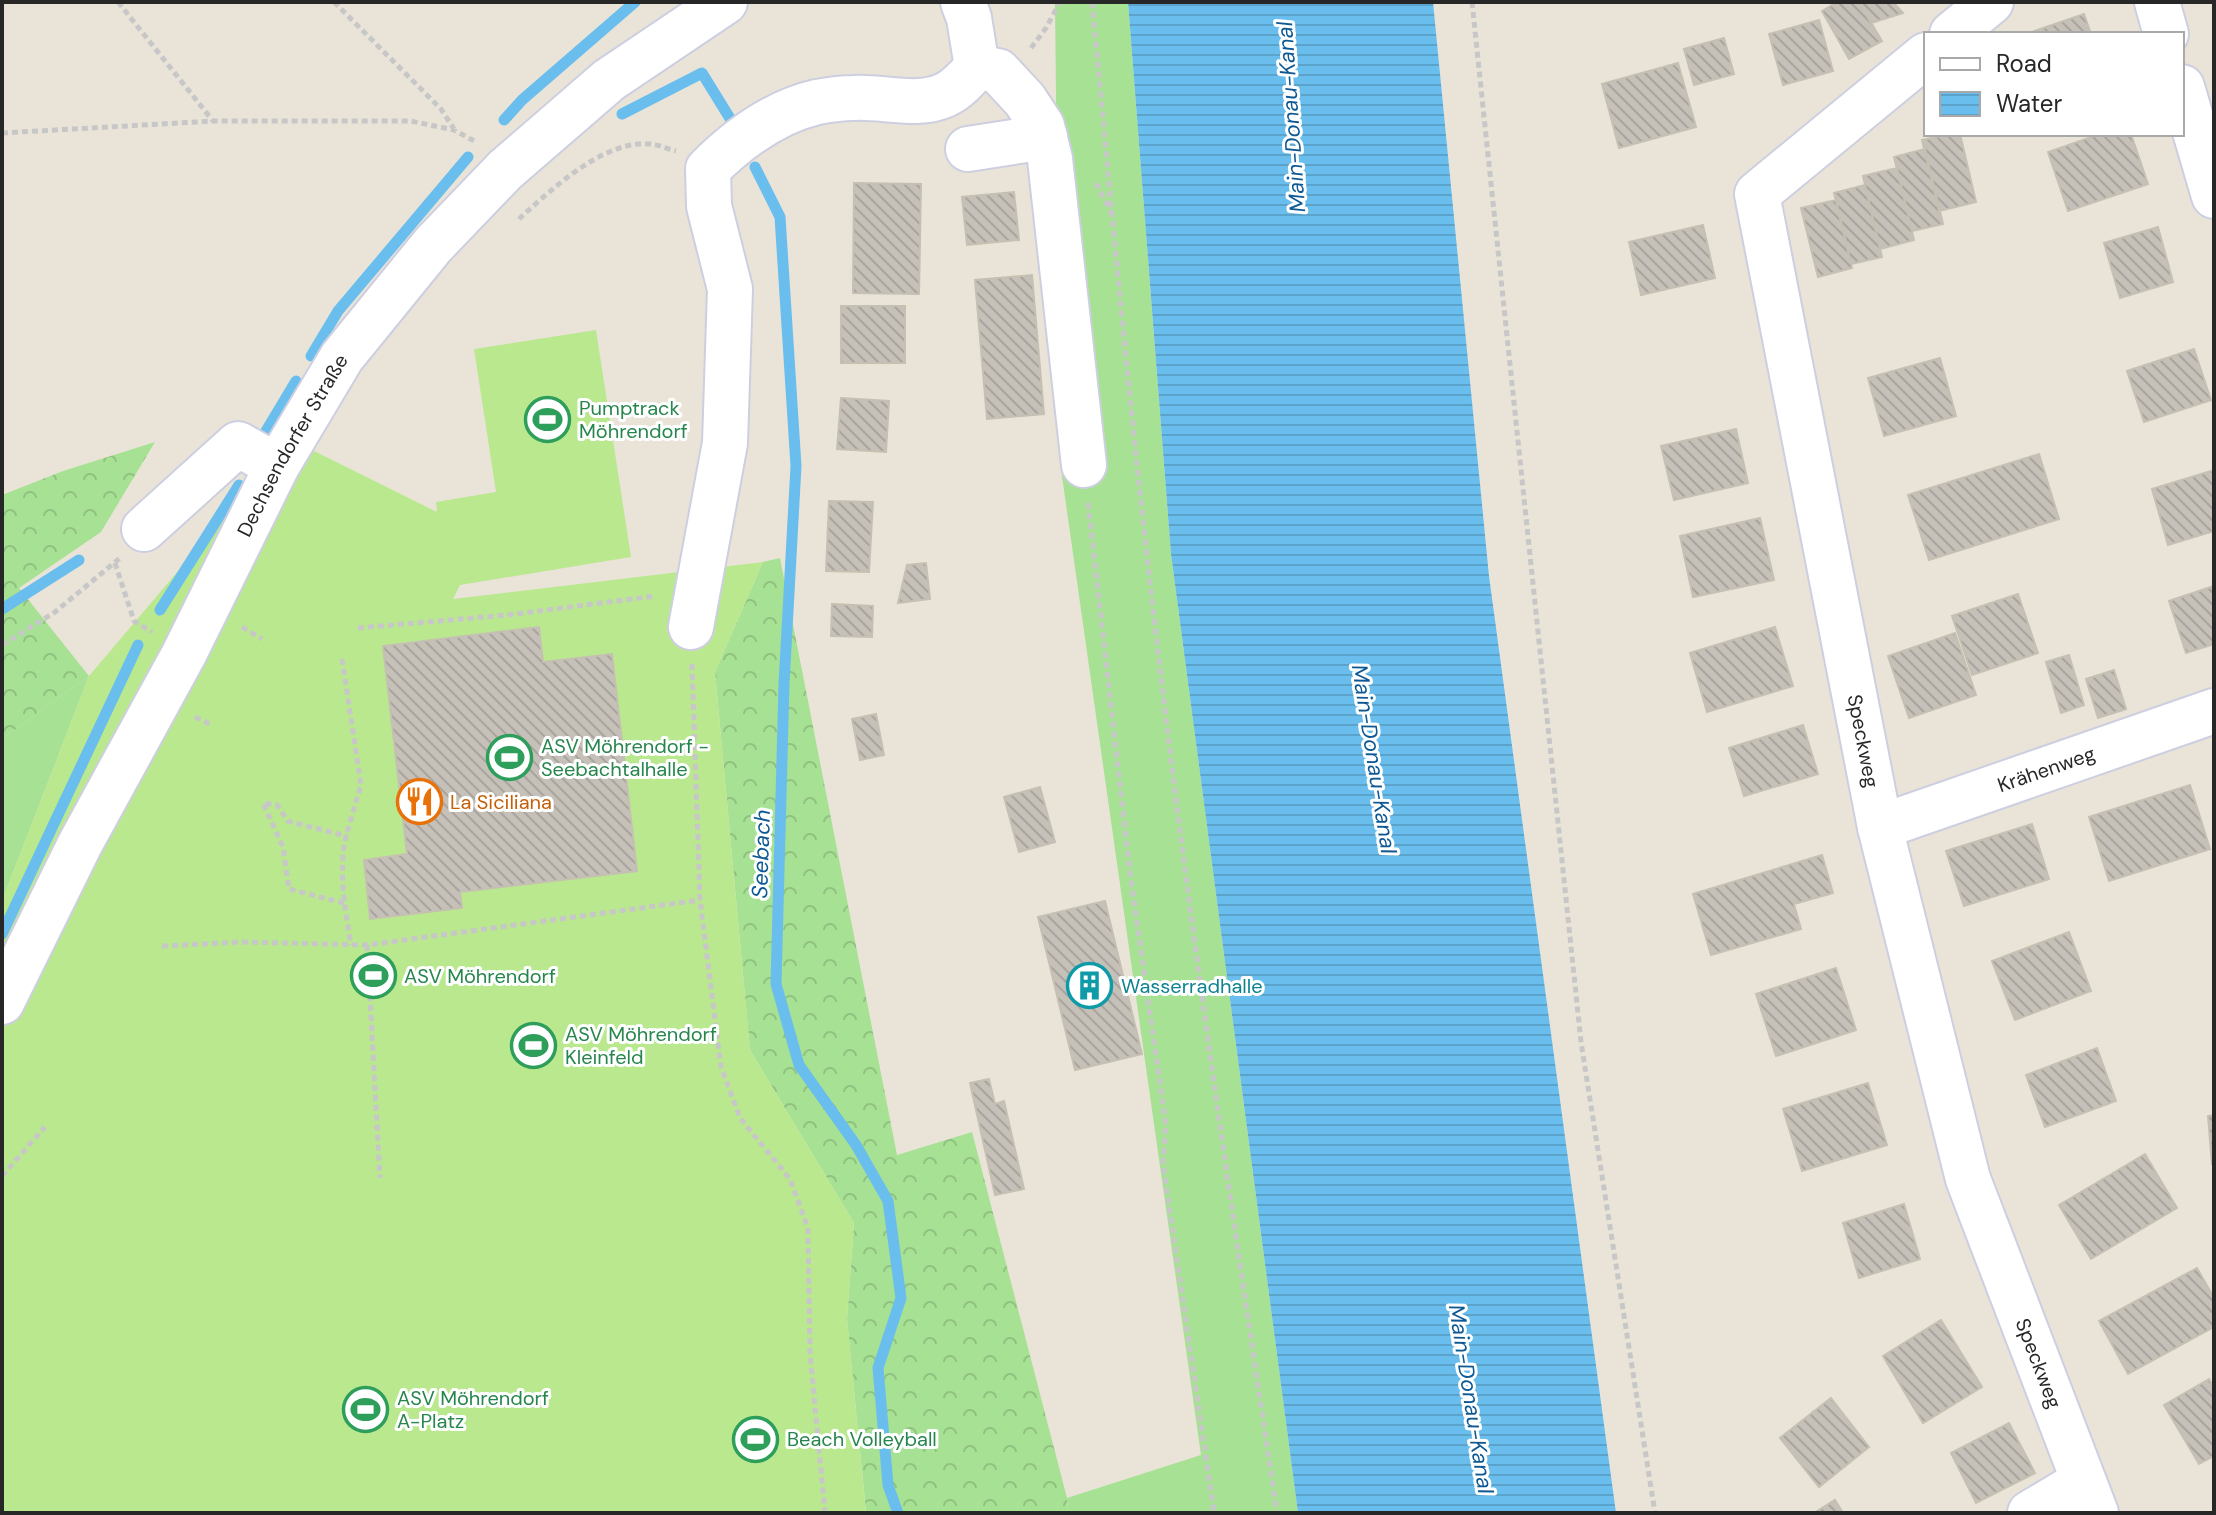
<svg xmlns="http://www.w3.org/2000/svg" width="2216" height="1515" font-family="'DM Sans',sans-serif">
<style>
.grass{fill:#a7e194}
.forest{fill:url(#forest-crowns)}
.pitch{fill:#bae88f}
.water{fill:url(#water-rules)}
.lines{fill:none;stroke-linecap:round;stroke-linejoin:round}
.stream{stroke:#6abeed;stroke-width:11}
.building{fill:url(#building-back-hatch);stroke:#c5c0b2;stroke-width:2}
.minor-casing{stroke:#cdcfe0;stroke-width:48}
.path{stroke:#c7c7c7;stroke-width:5;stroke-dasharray:6 4;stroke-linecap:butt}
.minor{stroke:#fff;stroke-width:44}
.labels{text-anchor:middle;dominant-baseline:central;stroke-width:6;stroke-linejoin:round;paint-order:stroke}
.leisure-label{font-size:20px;fill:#27864d;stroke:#fff;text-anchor:start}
.street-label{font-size:20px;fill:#272727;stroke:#fff}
.food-label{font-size:20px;fill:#c56008;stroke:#fff;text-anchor:start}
.culture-label{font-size:20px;fill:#0d838f;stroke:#fff;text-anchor:start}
.water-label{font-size:22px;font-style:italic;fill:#0e5994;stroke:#fff}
</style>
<defs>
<pattern id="forest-crowns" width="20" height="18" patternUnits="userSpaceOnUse" patternTransform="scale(2)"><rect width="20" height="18" fill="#a7e194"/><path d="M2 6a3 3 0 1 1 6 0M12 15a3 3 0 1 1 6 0" fill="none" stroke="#90c180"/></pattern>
<pattern id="water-rules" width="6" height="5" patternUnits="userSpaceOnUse" patternTransform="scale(2)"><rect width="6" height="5" fill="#6abeed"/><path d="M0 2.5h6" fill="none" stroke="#5ca3cb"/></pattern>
<pattern id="building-back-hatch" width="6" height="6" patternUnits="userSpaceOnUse" patternTransform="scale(2)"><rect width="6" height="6" fill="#c5c0b8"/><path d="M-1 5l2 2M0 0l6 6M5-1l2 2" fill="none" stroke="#a9a59e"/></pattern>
</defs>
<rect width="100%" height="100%" fill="#eae4d8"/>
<!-- grass -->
<path class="grass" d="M1055 2H1128L1171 554 1298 1513H1068L1067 1498 1201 1455 1060 462Z
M89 676 2 901V739Z"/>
<!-- forest -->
<path class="forest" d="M155 442 101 532 19 588 89 676 2 739V495L63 471Z
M780 558 897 1155 972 1132 1067 1498 1068 1513 866 1511 847 1319 854 1223 750 1050 715 672 763 562Z"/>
<!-- pitch -->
<path class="pitch" d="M596 330 631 557 460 585 453 599 763 562 715 672 750 1050 854 1223 847 1319 866 1513H2V901L89 676 290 439 437 512 436 502 496 492 474 349Z"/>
<!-- water -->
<path class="water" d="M1128 2H1433L1489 576 1616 1513H1298L1171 554Z"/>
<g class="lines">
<!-- stream -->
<path class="stream" d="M622 114 702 73 731 120
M504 120 522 100 635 2
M755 167 780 217 796 466 784 684 776 984 799 1065 856 1145 888 1201 901 1298 878 1368 888 1485 898 1513
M311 356 338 311 468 157
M266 431 296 381
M2 609 79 560
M160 610 239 485
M2 934 138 645"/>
</g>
<!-- building -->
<path class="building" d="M1837 2H1859L1882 41 1849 59 1822 11Z
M1859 2H1893L1903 13 1871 23Z
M2084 14 2091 34H2026Z
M1819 20 1833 71 1783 85 1769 34Z
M1724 38 1734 74 1694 85 1684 49Z
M1678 63 1696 127 1619 148 1602 84Z
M1949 134H1960L1976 202 1939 211 1922 140Z
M2100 134H2131L2148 184 2068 211 2048 152Z
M1925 149 1943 224 1912 231 1894 157Z
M1897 168 1914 240 1880 249 1863 176Z
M854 183 921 184 919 294 853 293Z
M1865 185 1882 257 1851 264 1834 193Z
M1014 192 1019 240 967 245 962 197Z
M1836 200 1852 268 1818 277 1801 208Z
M1703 225 1715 278 1641 295 1629 242Z
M2158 227 2173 282 2120 298 2104 243Z
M1032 275 1044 414 987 419 975 280Z
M841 306H905V363H841Z
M2194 349 2211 400 2144 422 2127 371Z
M1940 358 1956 416 1884 436 1868 378Z
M841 398 889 401 886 452 837 449Z
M1736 429 1748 483 1674 500 1661 446Z
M2039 454 2059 519 1929 560 1908 495Z
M2214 470V531L2168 545 2152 489Z
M829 501 873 502 869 572 826 571Z
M1760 518 1774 580 1693 597 1680 536Z
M926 563 930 599 898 603 907 565Z
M2214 586V644L2186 653 2169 601Z
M2018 594 2038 653 1972 675 1952 616Z
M832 604 873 606 872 637 831 636Z
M539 627 543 662 612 654 637 871 460 892 462 908 370 919 364 860 407 854 383 646Z
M1775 627 1793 686 1707 712 1690 653Z
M1955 633 1976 695 1909 718 1888 656Z
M2069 655 2084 705 2061 713 2046 662Z
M2114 670 2126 709 2098 718 2086 679Z
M876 714 884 755 860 760 852 719Z
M1803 725 1818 774 1744 796 1729 748Z
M2190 785 2210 849 2109 881 2089 817Z
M1040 787 1055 842 1019 852 1004 797Z
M2032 824 2049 879 1964 906 1946 851Z
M1822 855 1833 893 1794 904 1801 929 1711 955 1693 894Z
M1105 901 1142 1054 1075 1070 1038 917Z
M2069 932 2091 991 2015 1020 1992 961Z
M1836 968 1856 1030 1776 1056 1756 994Z
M2097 1048 2116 1101 2045 1127 2026 1075Z
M989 1079 995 1104 1004 1101 1024 1189 995 1195 970 1083Z
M1868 1083 1887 1145 1802 1171 1783 1109Z
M2214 1115V1164H2212L2208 1116Z
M2145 1154 2177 1208 2091 1259 2059 1205Z
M1904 1204 1920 1259 1859 1278 1843 1223Z
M2197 1268 2214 1298V1327L2128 1374 2099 1321Z
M1941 1320 1982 1387 1923 1423 1883 1356Z
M2209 1379 2214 1388V1456L2199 1464 2164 1405Z
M1831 1398 1869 1447 1819 1487 1780 1438Z
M2009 1423 2035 1473 1976 1503 1951 1453Z
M1835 1500 1843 1513H1814Z"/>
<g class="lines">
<defs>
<g id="minor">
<path d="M963 2 969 18 977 67"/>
<path d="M2157 2 2166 34"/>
<path d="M1952 34 1991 2"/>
<path id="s1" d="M1926 55 1757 194 1880 827 1968 1179 2096 1513"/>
<path d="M977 67 998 71 1025 100 1042 126 1050 159 1084 465"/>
<path d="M2182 87 2214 196"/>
<path d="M968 149 1045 137"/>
<path d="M144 529 238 444 277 466"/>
<path d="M691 627 725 443 730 289 709 206 708 169C738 139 774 112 817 102 828 100 842 98 853 98 883 96 917 108 945 95 958 89 968 77 977 67"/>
<path id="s2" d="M1880 827 2214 711"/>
<path id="s3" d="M2 1002 80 844 184 654 277 466 342 357 433 245 505 170 609 80 725 2"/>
<path d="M2030 1513 2082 1482"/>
</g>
</defs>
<!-- minor casing -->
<use href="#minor" class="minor-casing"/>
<!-- path -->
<path class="path" d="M118 2 213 121
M334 2 441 109 454 129
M1092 2C1110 192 1127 383 1149 573 1184 887 1230 1200 1277 1513
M1472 2 1581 1042 1655 1513
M1031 48 1046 28 1060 2
M2 133 214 121H411L454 130 476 142
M1096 183 1111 213
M519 219C552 189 604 139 652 144 659 145 668 149 676 151
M1088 503 1130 873 1166 1125 1163 1164 1214 1513
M115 563 134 621 152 632
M242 627 262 639
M358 628 507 615 656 596
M2 645 55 612 120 558
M342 659 361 785 346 836
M692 664 700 900 721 1067 740 1118 790 1179 808 1228 810 1353 825 1513
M195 717 212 725
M344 903 289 889 283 847 263 803 277 805 288 821 346 836C338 871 345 909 351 945
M367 945 380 1178
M162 946 242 942 367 945 700 900
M2 1176 45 1127"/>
<!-- minor -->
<use href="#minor" class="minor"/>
</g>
<!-- icons -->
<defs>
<symbol id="stadium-ring" viewBox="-11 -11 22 22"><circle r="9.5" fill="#fff" stroke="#2e9e5b" stroke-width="1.5"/><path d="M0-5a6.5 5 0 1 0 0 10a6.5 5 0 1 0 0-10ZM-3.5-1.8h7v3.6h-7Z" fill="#2e9e5b"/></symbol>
<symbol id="restaurant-ring" viewBox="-11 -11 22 22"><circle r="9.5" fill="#fff" stroke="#e8710a" stroke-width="1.5"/><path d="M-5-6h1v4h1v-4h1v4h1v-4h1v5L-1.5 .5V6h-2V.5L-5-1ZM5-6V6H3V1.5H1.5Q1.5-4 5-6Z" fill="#e8710a"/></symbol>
<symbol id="building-ring" viewBox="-11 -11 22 22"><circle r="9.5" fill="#fff" stroke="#0f9aa8" stroke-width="1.5"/><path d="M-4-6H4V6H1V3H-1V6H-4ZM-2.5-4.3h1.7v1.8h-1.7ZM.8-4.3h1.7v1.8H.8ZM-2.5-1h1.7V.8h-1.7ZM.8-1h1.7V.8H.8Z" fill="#0f9aa8"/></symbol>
</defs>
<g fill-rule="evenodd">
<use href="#stadium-ring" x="522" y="394" width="51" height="51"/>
<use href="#stadium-ring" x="484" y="732" width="51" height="51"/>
<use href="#restaurant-ring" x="394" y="776" width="51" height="51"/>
<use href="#stadium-ring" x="348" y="950" width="51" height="51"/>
<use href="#building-ring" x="1064" y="960" width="51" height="51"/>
<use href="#stadium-ring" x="508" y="1020" width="51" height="51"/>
<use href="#stadium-ring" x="340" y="1384" width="51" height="51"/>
<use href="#stadium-ring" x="730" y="1414" width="51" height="51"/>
</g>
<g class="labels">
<!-- leisure labels -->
<g class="leisure-label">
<text x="579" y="408">Pumptrack<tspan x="579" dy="23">Möhrendorf</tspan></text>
<text x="541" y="746">ASV Möhrendorf -<tspan x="541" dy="23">Seebachtalhalle</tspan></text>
<text x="404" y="976">ASV Möhrendorf</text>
<text x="565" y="1034">ASV Möhrendorf<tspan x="565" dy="23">Kleinfeld</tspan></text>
<text x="397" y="1398">ASV Möhrendorf<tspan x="397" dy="23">A-Platz</tspan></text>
<text x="787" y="1439">Beach Volleyball</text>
</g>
<!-- street labels -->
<g class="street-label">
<text stroke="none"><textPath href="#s3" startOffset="628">Dechsendorfer Straße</textPath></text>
<text stroke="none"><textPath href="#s1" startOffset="776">Speckweg</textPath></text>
<text stroke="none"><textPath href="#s2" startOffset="176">Krähenweg</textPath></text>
<text stroke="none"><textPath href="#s1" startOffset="1424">Speckweg</textPath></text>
</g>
<!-- food labels -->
<g class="food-label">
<text x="450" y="802">La Siciliana</text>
</g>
<!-- culture labels -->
<g class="culture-label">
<text x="1121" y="986">Wasserradhalle</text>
</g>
<!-- water labels -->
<g class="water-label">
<text transform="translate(1291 117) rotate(-94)">Main-Donau-Kanal</text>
<text transform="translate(1374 759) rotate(81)">Main-Donau-Kanal</text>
<text transform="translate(761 854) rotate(-88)">Seebach</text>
<text transform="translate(1471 1399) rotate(81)">Main-Donau-Kanal</text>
</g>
</g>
<!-- border -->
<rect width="2216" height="1515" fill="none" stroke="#272727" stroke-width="8"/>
<!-- legend -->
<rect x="1924" y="32" width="260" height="104" fill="#ffffff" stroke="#a9a9a9" stroke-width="2"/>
<rect x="1940" y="58" width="40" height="12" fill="#ffffff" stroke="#a9a9a9" stroke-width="2"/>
<text x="1996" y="72" font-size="24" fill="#272727">Road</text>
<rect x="1940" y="92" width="40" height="24" fill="url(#water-rules)" stroke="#a9a9a9" stroke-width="2"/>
<text x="1996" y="112" font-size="24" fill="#272727">Water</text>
</svg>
